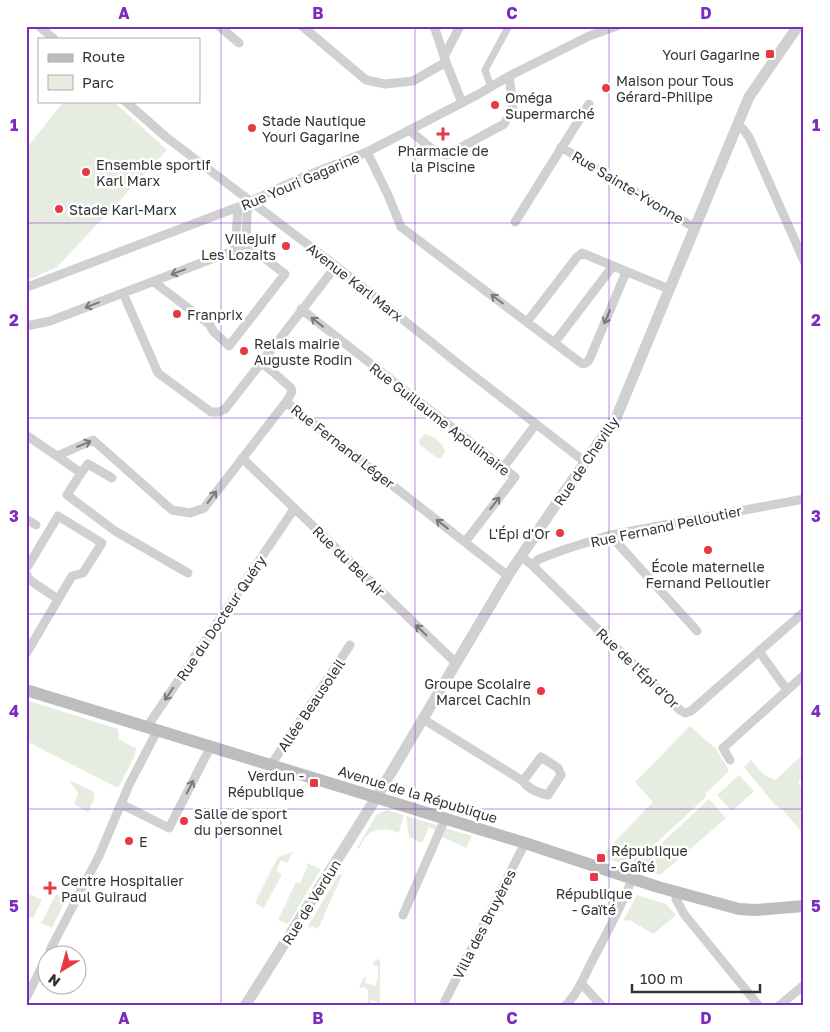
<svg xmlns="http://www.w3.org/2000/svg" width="830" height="1032" font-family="'Golos Text',sans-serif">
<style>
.green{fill:#e6ecdf}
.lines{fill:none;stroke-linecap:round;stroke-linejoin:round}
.pedestrian{stroke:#d0d0d0;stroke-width:7}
.minor{stroke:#d0d0d0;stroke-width:9}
.tertiary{stroke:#d0d0d0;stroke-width:11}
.secondary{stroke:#bdbdbd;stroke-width:12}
.oneway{stroke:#7a7a7a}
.grid{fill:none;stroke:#7b2cbf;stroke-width:1;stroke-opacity:0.55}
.poi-dot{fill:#e63946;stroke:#fff;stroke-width:2}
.labels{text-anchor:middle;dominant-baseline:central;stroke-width:5;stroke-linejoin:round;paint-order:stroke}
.poi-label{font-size:14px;fill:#333;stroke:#fff;text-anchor:start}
.street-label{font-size:14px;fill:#333;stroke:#fff}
.neatline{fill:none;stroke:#7b2cbf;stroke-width:2}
.grid-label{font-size:16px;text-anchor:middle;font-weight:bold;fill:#7b2cbf}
</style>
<rect width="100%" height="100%" fill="#fff"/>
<!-- green -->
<path class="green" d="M64 101H113L167 150 57 267 26 281V149Z
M425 434C433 435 443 443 445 451L441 458H437L420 445 419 440Z
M26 700 118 729 119 736 118 739 136 748 135 755 118 788 26 741Z
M690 726 716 749 729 770 727 773 705 794 707 796 631 866 600 857 653 802 635 782Z
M804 754V773L798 783 804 790V835L783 810 775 805 744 767 751 760 764 775 775 780C786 772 793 762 804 754Z
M739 775 754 791 732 811 717 795Z
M69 780 94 792V799L88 812 74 804 78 793Z
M709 799 726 818 660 875 635 868Z
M387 810 404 815 399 833C389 829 376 827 368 835 364 838 361 844 359 849L357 848 377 814Z
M406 816 437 825 435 830 429 827 422 843 409 837Z
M445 828 472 836 466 848 440 836Z
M293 852 287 863 281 860 276 871 282 874 264 908 255 903 278 857Z
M306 863 321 869 288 924 278 920 296 882 300 883 308 866 305 864Z
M339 874 342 875 318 929 312 926 310 928 308 926Z
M26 892 42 900 33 918 26 915Z
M56 894 66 899 52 928 41 923Z
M637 895 666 904 676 915 653 934 630 920 623 921Z
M377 959 380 960V1003L372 1000 369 1006H365L368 1001V991L364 987 361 988 359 987 363 979 366 975 365 983 375 986 378 979V967L372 964Z"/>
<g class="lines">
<!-- pedestrian -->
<path class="pedestrian" d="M491 87 485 70 509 26"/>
<!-- minor -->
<path class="minor" d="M39 26 54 39
M219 26 239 43
M302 26 366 80 385 84 413 81 446 62
M434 26 446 62 462 103
M444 57 460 26
M125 101 166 137 336 266 461 366 585 462
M737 125 743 129 749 137 804 261
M409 130 437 153 447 155 504 124 513 107 509 76
M561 147 695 228
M367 152 388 195 401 227 581 363C586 365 588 362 590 358L626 272
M515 222 589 104
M246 244 247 213 250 202
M235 250 238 207
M154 282 209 324 214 332 229 346 285 274 246 244
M26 287 30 286 238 207 301 178 367 152 477 95 509 76 589 36 617 26
M123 293 158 373 211 412H219L225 409 261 363
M301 309 515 477 465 542
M527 322 577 257 582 253 669 289
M26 326 50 321 235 250 246 244
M555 342 613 266
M286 402 503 572 509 574
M26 435 57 456 93 440 172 510 190 513 204 508 286 402 292 392 291 388 273 372 261 363 336 266
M57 456 81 473 67 495 115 531 188 573
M242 458 456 663
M503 468 536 424
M81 473 88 464 112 478
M26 519 36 525
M610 535 697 631
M521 556 532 565 680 710 685 713 691 711 804 612
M532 565 539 559 563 550 610 535 804 499
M26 573 28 578 31 581 58 599
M759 651 787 690
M26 654 72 576 83 573 102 543 58 516 28 566
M423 719 523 781C528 789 539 793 548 795L561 775 558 768 541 757 523 781
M147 727 294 509
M730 760 723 748 804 675
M271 765 350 645
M121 804 169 828 211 746
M678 893 676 899 684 914 759 1006
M403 915 445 819
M50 950 99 856 129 785 155 735 157 729
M581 983 602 1006
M26 998 47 957
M444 1006 445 1001 525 843
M565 1006C577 995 584 977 591 963 605 936 621 908 632 879
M779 1006 804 985"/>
<!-- tertiary -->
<path class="tertiary" d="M245 1006 376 798 509 574 565 491 616 418 749 97 798 26"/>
<!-- secondary -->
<path class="secondary" d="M26 690 525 843 658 887 739 909 756 910 804 906"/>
</g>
<!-- one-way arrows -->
<defs><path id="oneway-shaft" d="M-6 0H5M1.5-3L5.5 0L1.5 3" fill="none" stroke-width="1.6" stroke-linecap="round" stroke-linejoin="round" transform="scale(1.25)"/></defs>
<g class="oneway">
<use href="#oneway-shaft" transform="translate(178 272) rotate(159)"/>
<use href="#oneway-shaft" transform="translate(497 299) rotate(-143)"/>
<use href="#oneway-shaft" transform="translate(92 305) rotate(159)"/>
<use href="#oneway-shaft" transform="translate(607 317) rotate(113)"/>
<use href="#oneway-shaft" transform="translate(317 322) rotate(-142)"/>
<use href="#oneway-shaft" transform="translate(84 444) rotate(-23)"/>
<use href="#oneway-shaft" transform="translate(212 497) rotate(-53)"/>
<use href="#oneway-shaft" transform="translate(495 503) rotate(-52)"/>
<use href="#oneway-shaft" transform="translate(442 524) rotate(-142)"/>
<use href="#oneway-shaft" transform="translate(421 630) rotate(-136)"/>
<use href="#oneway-shaft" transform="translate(169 694) rotate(124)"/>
<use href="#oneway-shaft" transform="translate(190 787) rotate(-63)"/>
</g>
<!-- grid -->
<path class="grid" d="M221 26V1006M415 26V1006M609 26V1006M26 223H804M26 418H804M26 614H804M26 809H804"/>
<!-- markers -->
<g class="poi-dot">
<rect x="765" y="49" width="10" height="10" rx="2.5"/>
<circle cx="606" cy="88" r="5"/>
<circle cx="495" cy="105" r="5"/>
<circle cx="252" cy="128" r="5"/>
<path d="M440.5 126.5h5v5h5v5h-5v5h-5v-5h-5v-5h5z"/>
<circle cx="86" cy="172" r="5"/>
<circle cx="59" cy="209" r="5"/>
<circle cx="286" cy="246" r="5"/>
<circle cx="177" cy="314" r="5"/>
<circle cx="244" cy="351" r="5"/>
<circle cx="560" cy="533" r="5"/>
<circle cx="708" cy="550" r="5"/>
<circle cx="541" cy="691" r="5"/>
<rect x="309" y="778" width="10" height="10" rx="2.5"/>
<circle cx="184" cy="821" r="5"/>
<circle cx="129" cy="841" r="5"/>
<rect x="596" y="853" width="10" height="10" rx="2.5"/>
<rect x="589" y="872" width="10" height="10" rx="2.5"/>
<path d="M47.5 880.5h5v5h5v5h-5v5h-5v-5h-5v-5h5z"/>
</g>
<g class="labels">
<!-- poi labels -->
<g class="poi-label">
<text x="760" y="54" text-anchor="end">Youri Gagarine</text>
<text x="616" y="80">Maison pour Tous<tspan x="616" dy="16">Gérard-Philipe</tspan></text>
<text x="505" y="97">Oméga<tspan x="505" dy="16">Supermarché</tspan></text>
<text x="262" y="120">Stade Nautique<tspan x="262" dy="16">Youri Gagarine</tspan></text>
<text x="443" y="150" text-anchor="middle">Pharmacie de<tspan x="443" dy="16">la Piscine</tspan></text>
<text x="96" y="164">Ensemble sportif<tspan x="96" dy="16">Karl Marx</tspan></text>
<text x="69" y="209">Stade Karl-Marx</text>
<text x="276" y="238" text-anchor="end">Villejuif<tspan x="276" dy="16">Les Lozaits</tspan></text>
<text x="187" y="314">Franprix</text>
<text x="254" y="343">Relais mairie<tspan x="254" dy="16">Auguste Rodin</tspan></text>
<text x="550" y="533" text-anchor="end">L'Épi d'Or</text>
<text x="708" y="566" text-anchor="middle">École maternelle<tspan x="708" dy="16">Fernand Pelloutier</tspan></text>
<text x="531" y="683" text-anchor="end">Groupe Scolaire<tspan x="531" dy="16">Marcel Cachin</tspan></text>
<text x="304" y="775" text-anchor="end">Verdun -<tspan x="304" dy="16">République</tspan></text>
<text x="194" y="813">Salle de sport<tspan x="194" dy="16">du personnel</tspan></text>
<text x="139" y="841">E</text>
<text x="611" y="850">République<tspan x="611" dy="16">- Gaîté</tspan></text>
<text x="61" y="880">Centre Hospitalier<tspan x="61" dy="16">Paul Guiraud</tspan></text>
<text x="594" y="893" text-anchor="middle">République<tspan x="594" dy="16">- Gaïté</tspan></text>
</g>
<!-- street labels -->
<g class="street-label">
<text transform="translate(300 181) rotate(-23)">Rue Youri Gagarine</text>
<text transform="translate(628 187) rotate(31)">Rue Sainte-Yvonne</text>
<text transform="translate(355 282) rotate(38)">Avenue Karl Marx</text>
<text transform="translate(440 419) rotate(38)">Rue Guillaume Apollinaire</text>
<text transform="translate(343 446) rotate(38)">Rue Fernand Léger</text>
<text transform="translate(586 461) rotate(-56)">Rue de Chevilly</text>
<text transform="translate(666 526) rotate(-12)">Rue Fernand Pelloutier</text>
<text transform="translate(349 561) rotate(44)">Rue du Bel Air</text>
<text transform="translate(221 618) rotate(-56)">Rue du Docteur Quéry</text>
<text transform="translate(638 668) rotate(44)">Rue de l'Épi d'Or</text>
<text transform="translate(311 705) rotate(-56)">Allée Beausoleil</text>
<text transform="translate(418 794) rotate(17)">Avenue de la République</text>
<text transform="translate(311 902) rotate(-58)">Rue de Verdun</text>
<text transform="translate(484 924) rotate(-63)">Villa des Bruyères</text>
</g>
</g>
<!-- border -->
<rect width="830" height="1032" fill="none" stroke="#ffffff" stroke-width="55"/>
<!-- legend -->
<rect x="38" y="38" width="162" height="65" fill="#ffffff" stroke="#adadad"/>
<rect x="48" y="54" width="25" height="8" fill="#bdbdbd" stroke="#adadad"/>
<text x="82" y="62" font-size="15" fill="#333333">Route</text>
<rect x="48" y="75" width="25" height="15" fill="#e6ecdf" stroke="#adadad"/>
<text x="82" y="88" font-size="15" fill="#333333">Parc</text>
<!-- north arrow -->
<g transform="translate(62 970) rotate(217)"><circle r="24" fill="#ffffff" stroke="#adadad"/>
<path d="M0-4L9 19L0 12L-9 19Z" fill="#e63946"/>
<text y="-8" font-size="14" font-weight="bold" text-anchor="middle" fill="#333333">N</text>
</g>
<!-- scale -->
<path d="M632 984v8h128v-8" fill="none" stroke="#333333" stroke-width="2.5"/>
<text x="640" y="984" font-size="15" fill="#333333" stroke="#ffffff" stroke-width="4" paint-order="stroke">100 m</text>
<rect x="28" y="28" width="774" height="976" class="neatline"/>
<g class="grid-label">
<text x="124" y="19">A</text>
<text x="318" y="19">B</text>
<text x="512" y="19">C</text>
<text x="706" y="19">D</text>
<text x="14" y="131">1</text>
<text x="816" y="131">1</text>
<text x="14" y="326">2</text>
<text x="816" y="326">2</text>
<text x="14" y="522">3</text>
<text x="816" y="522">3</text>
<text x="14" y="717">4</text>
<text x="816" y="717">4</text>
<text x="14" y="912">5</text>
<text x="816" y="912">5</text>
<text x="124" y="1024">A</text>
<text x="318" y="1024">B</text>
<text x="512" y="1024">C</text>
<text x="706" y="1024">D</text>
</g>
</svg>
